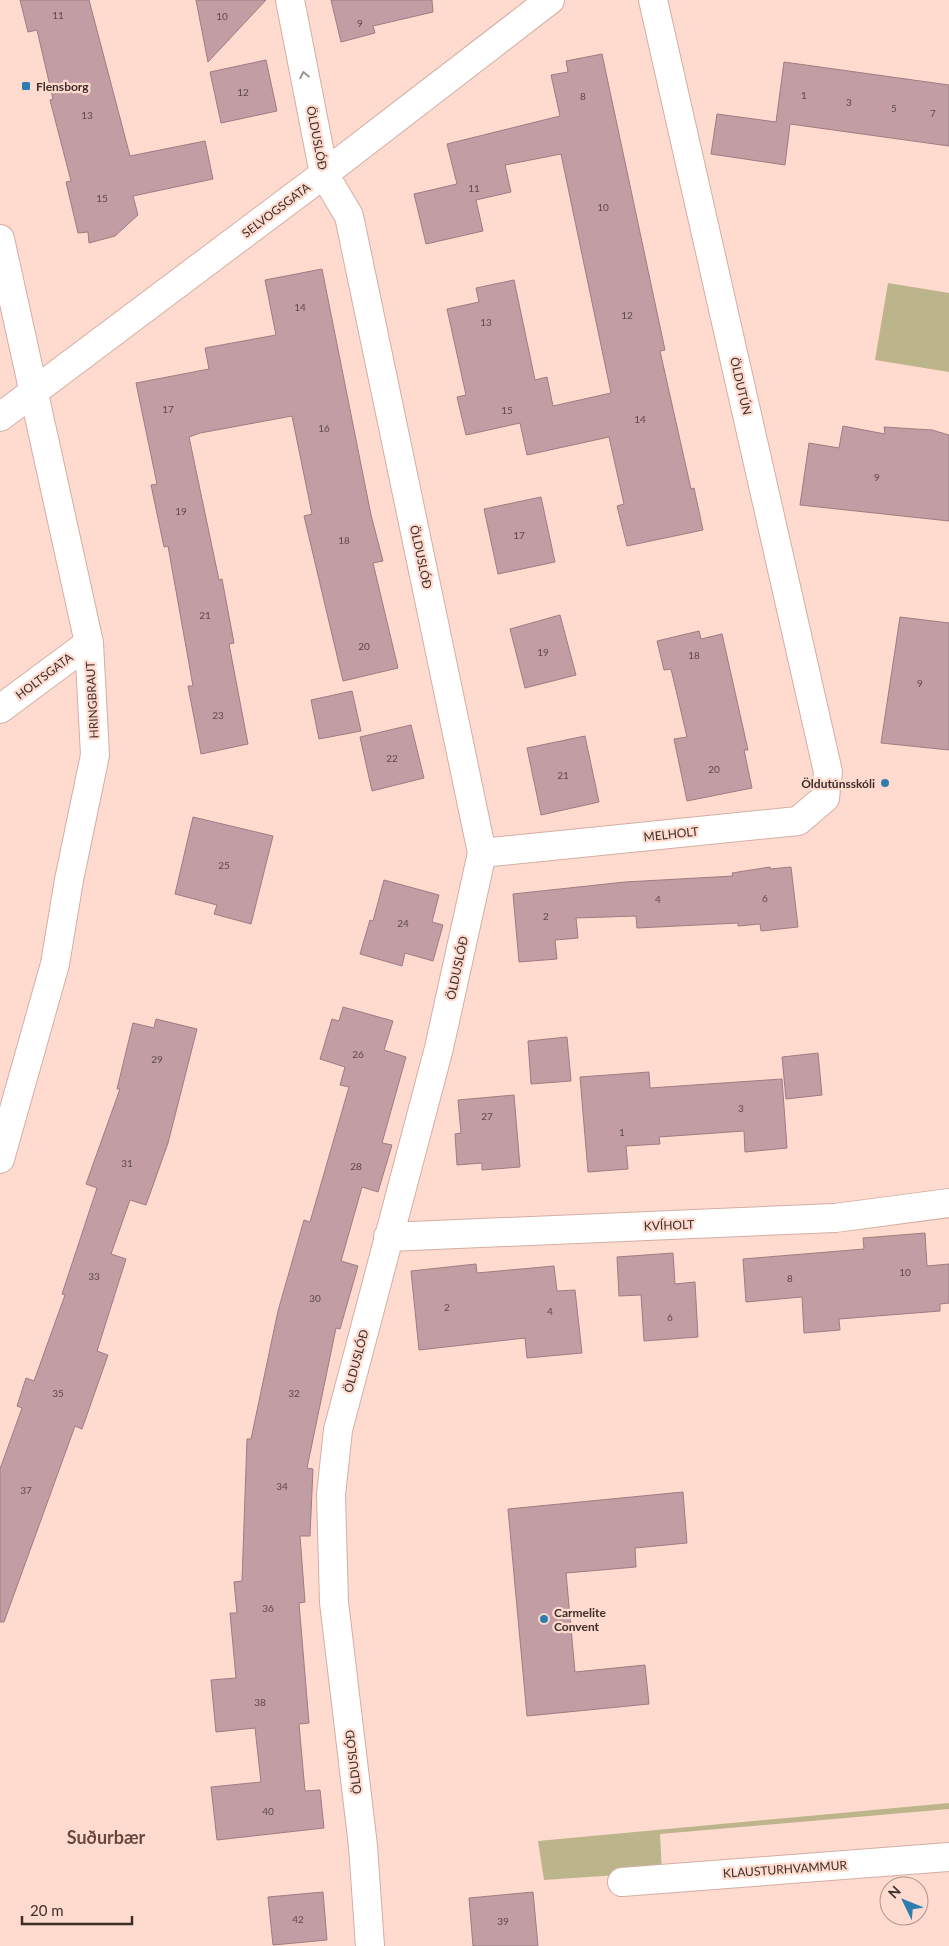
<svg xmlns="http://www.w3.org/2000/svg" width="949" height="1946" font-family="Lato,sans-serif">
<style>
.green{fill:#bcb58b}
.building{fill:#c29da3;stroke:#9f7c82}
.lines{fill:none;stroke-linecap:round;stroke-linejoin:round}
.minor-casing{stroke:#d2afa4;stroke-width:30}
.minor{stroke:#fff;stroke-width:28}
.oneway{stroke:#9e9694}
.poi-dot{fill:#2e7daf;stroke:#ffdace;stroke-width:2}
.labels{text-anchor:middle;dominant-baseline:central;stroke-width:4.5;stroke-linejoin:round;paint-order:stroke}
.number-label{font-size:10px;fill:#5e4a48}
.poi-label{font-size:12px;font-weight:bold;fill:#3c2e29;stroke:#ffdace;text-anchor:start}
.street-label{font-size:12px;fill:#3c2e29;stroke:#ffdace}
.district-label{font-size:18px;font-weight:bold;fill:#67483f;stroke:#ffdace}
</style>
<rect width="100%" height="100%" fill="#ffdace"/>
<!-- green -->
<path class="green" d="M888 283 949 293V372L875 360Z
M949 1803V1809L660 1834 662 1872 544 1880 538 1841Z"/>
<!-- building -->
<path class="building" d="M20 0H89L130 156 205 141 213 179 133 196 138 215 115 236 89 243 88 232 78 233 66 182 71 181 50 100 53 99 37 30 28 32Z
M196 0H266L208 62Z
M331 0H432L433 12 373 26 375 33 341 42Z
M602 54 665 350 660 351 691 489 694 488 703 530 627 546 617 506 624 504 609 437 527 455 520 423 466 435 457 397 466 395 447 309 479 302 476 288 514 280 535 380 547 377 553 406 611 393 561 154 505 165 511 192 476 200 483 231 426 244 414 194 457 184 447 144 560 116 551 75 568 72 566 61Z
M266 60 277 111 221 123 210 72Z
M784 62 949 85V146L790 124 785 165 711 154 717 114 776 122Z
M322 269 371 515 383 561 373 563 398 668 343 681 304 516 312 514 292 416 200 433 189 437 219 580 222 579 234 643 229 644 248 744 201 754 188 686H193L168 546 164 547 151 485 157 484 136 383 209 369 205 348 276 335 265 280Z
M843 426 885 434 884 427 932 430 949 435V521L800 505 809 443 839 448Z
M541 497 555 562 498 574 484 509Z
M560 615 576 675 525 688 510 629Z
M900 617 949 623V750L881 743Z
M699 631 701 639 722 634 748 750H744L752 788 687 801 674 739 687 737 671 669 664 670 657 641Z
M352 691 361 731 319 739 311 700Z
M411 725 424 778 372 791 360 737Z
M585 736 599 802 541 815 527 748Z
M193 817 273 836 251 924 214 914 217 905 175 894Z
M770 867V869L791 867 798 927 761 931 760 924 738 926V923L637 928 636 916 576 918 578 938 555 940 557 959 519 962 513 894 625 882 733 876 732 873Z
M384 880 439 895 432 922 443 925 433 961 405 953 402 966 360 954 370 920 373 921Z
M343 1007 393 1021 384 1050 406 1057 382 1143 392 1145 378 1192 362 1187 341 1261 358 1266 340 1329 336 1328 307 1468 313 1469 310 1536H300L305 1602 299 1603 309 1723 299 1724 305 1791 320 1790 324 1828 217 1840 211 1787 261 1782 255 1728 216 1732 211 1680 236 1678 230 1613H237L234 1582 242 1581 247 1439H251L278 1311 304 1220 310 1222 349 1087 340 1085 345 1067 320 1059 332 1019 339 1021Z
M156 1019 197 1029 168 1143 146 1205 130 1200 111 1254 126 1259 97 1351 108 1355 82 1429 75 1426 4 1622H0V1469L22 1408 17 1406 26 1378 34 1381 65 1295 62 1294 97 1188 86 1184 120 1089H117L133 1023 154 1028Z
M567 1037 571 1081 531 1084 528 1041Z
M818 1053 822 1095 786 1099 782 1057Z
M649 1072 650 1088 782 1079 787 1148 745 1152 744 1131 659 1137 660 1144 626 1146 628 1169 588 1172 580 1077Z
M514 1095 520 1167 482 1170V1163L457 1165 455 1134 461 1133 458 1100Z
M925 1233 927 1266 949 1264V1303L940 1304V1311L839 1319 840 1330 804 1333 802 1297 746 1302 743 1259 864 1249 863 1238Z
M673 1253 675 1284 695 1282 698 1337 644 1341 641 1295 619 1296 617 1257Z
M476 1264 477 1273 554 1266 557 1291 575 1290 582 1353 527 1358 525 1338 419 1350 411 1271Z
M683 1492 687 1543 635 1548 636 1567 566 1573 575 1672 645 1665 649 1704 527 1716 508 1509Z
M323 1892 327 1940 273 1945 268 1897Z
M533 1892 538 1946H473L469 1898Z"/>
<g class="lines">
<defs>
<path id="minor" d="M290 0 324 174 349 216 482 853 439 1048 338 1430 331 1495 334 1602 363 1846 370 1946
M0 239 89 643 95 755 69 880 55 964 0 1159
M0 417 324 174 550 0
M0 709 89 643
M482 853 798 821 825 798 828 772 653 0
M388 1237 835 1218 949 1203
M622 1882 949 1857"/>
</defs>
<!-- minor casing -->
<use href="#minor" class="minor-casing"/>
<!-- minor -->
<use href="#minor" class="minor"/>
</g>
<!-- one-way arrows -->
<defs><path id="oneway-chevron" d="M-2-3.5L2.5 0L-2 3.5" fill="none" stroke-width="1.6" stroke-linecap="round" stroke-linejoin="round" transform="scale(1.25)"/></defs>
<use class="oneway" href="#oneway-chevron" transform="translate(304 75) rotate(-101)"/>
<!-- markers -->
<g class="poi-dot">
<rect x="21" y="81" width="10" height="10" rx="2.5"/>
<circle cx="885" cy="783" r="5"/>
<circle cx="544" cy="1619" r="5"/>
</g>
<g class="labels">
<!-- number labels -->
<g class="number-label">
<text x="58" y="15">11</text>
<text x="222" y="16">10</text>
<text x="360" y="23">9</text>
<text x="243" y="92">12</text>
<text x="804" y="95">1</text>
<text x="583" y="96">8</text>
<text x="849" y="102">3</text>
<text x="894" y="108">5</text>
<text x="933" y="113">7</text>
<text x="87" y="115">13</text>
<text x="474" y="188">11</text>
<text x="102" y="198">15</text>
<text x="603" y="207">10</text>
<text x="300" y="307">14</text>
<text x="627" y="315">12</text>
<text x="486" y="322">13</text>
<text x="168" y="409">17</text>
<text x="507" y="410">15</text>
<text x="640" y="419">14</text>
<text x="324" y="428">16</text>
<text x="877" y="477">9</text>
<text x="181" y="511">19</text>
<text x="519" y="535">17</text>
<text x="344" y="540">18</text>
<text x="205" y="615">21</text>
<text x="364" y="646">20</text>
<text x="543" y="652">19</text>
<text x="694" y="655">18</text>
<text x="920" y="683">9</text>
<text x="218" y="715">23</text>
<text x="392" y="758">22</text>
<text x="714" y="769">20</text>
<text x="563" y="775">21</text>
<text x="224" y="865">25</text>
<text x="765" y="898">6</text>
<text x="658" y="899">4</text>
<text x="546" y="916">2</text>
<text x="403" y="923">24</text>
<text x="358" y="1054">26</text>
<text x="157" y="1059">29</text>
<text x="741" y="1108">3</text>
<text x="487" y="1116">27</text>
<text x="622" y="1132">1</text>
<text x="127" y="1163">31</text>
<text x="356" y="1166">28</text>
<text x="905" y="1272">10</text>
<text x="94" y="1276">33</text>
<text x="790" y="1278">8</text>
<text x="315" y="1298">30</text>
<text x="447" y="1307">2</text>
<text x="550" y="1311">4</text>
<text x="670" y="1317">6</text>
<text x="58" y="1393">35</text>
<text x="294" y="1393">32</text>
<text x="282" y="1486">34</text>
<text x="26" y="1490">37</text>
<text x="268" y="1608">36</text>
<text x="260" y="1702">38</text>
<text x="268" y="1811">40</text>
<text x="298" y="1919">42</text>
<text x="503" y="1921">39</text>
</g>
<!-- poi labels -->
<g class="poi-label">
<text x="36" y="86">Flensborg</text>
<text x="875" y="783" text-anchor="end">Öldutúnsskóli</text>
<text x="554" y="1612">Carmelite<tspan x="554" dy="14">Convent</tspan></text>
</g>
<!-- street labels -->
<g class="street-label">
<text transform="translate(317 138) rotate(79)">ÖLDUSLÓÐ</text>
<text transform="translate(276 210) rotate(-37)">SELVOGSGATA</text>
<text transform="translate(741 386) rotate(77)">ÖLDUTÚN</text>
<text transform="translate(421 557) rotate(78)">ÖLDUSLÓÐ</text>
<text transform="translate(44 676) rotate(-37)">HOLTSGATA</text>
<text transform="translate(92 700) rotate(-93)">HRINGBRAUT</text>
<text transform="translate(671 834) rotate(-6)">MELHOLT</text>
<text transform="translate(457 968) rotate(-78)">ÖLDUSLÓÐ</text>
<text transform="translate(669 1225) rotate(-2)">KVÍHOLT</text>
<text transform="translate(356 1361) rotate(-75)">ÖLDUSLÓÐ</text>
<text transform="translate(353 1762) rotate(-97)">ÖLDUSLÓÐ</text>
<text transform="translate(785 1869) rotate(-4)">KLAUSTURHVAMMUR</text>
</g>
<!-- district labels -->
<g class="district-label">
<text x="106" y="1837">Suðurbær</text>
</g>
</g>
<!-- north arrow -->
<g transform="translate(904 1901) rotate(313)"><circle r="24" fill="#ffdace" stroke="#b1958c"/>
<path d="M0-4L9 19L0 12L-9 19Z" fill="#2e7daf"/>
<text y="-8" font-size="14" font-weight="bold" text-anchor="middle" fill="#3c2e29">N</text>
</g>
<!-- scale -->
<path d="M22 1916v8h110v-8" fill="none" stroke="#3c2e29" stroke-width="2.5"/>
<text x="30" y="1916" font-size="15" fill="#3c2e29" stroke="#ffdace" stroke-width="4" paint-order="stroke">20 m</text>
</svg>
